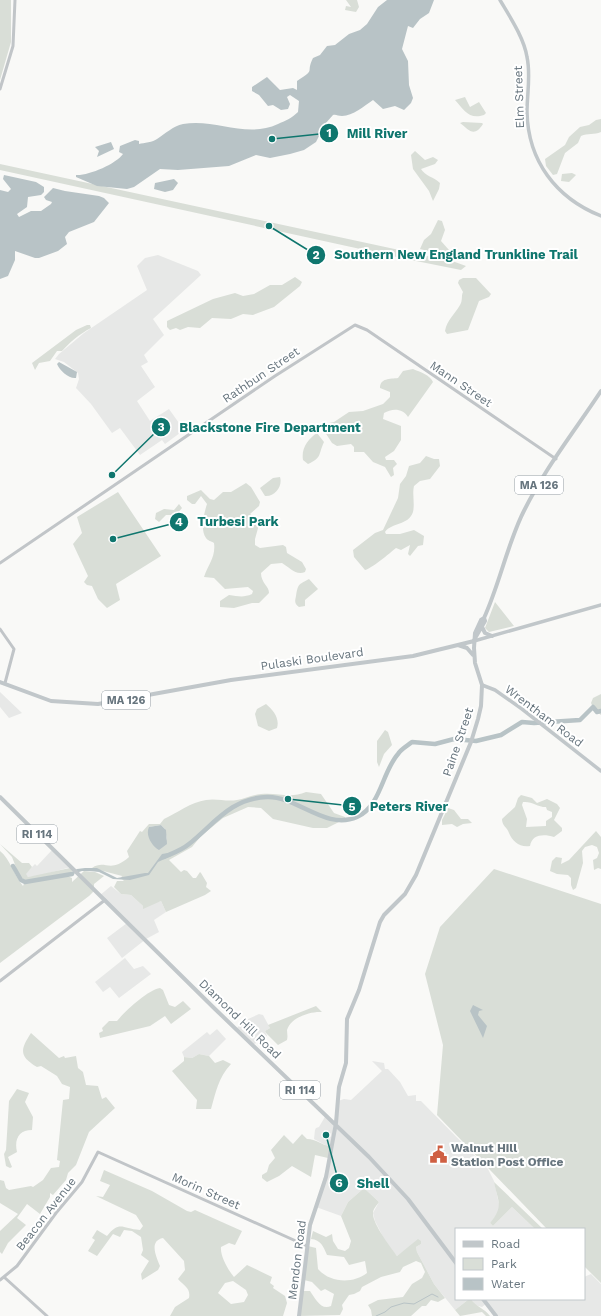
<svg xmlns="http://www.w3.org/2000/svg" width="601" height="1316" font-family="'Work Sans',sans-serif">
<style>
.built{fill:#e7e8e7}
.green{fill:#d9ded7;fill-rule:evenodd}
.water{fill:#b8c3c6}
.lines{fill:none;stroke-linecap:round;stroke-linejoin:round}
.stream{stroke:#b8c3c6;stroke-width:1}
.river{stroke:#b8c3c6;stroke-width:4.5}
.tertiary{stroke:#c1c5c8;stroke-width:3}
.secondary{stroke:#c1c7ca;stroke-width:3.5}
.primary{stroke:#c1c7ca;stroke-width:4}
.labels{text-anchor:middle;dominant-baseline:central;stroke-width:4;stroke-linejoin:round;paint-order:stroke}
.shield{fill:#fff;stroke:#959ea5;stroke-width:1}
.shield-label{font-size:11px;font-weight:bold;fill:#67757e}
.street-label{font-size:12px;fill:#67757e;stroke:#fff}
.poi-label{font-size:12px;font-weight:bold;fill:#67757e;stroke:#fff;text-anchor:start}
.leader{fill:none;stroke:#0f766e;stroke-width:1.5}
.callout-dot{fill:#0f766e;stroke:#fff;stroke-width:1.5}
.mark-label{font-size:12px;text-anchor:middle;font-weight:bold;fill:#fff}
.callout-label{font-size:13px;text-anchor:middle;font-weight:bold;fill:#0f766e;stroke:#fff;stroke-width:4;stroke-linejoin:round;paint-order:stroke}
</style>
<rect width="100%" height="100%" fill="#f9f9f7"/>
<!-- built -->
<path class="built" d="M158 255 198 271 201 275 153 319 164 335 144 355 148 362 141 366 155 387 137 401 150 421 169 409 184 430 165 444 162 440 140 455 120 428 112 433 91 404 76 388 79 379 78 373 64 362 55 359 59 354 84 333 147 290 137 266 145 258Z
M0 692 22 713 9 718 0 707Z
M52 850 71 867 38 876 28 877 25 874 35 864 37 866Z
M111 886 121 894 131 895 143 906 161 901 166 912 154 920 159 932 146 939 122 958 107 938 127 923 99 896Z
M125 958 134 969 143 966 151 974 119 998 110 987 103 992 95 982Z
M259 1014 263 1015 270 1028 265 1031 267 1036 253 1045 236 1029 244 1021Z
M217 1029 226 1039 209 1056 199 1054 192 1058 184 1057 182 1052 207 1032 210 1035Z
M372 1061 384 1063 385 1069H388L400 1082 408 1096 416 1095V1101H421L488 1169 494 1181 499 1204V1212L490 1223 493 1226 512 1207 535 1229H456V1299H469L455 1310 434 1284 417 1252 416 1247 421 1244 408 1248 397 1256 387 1245 375 1221 373 1213 379 1202 364 1188 348 1202 341 1216 316 1207 329 1158 325 1145 314 1139 315 1130 316 1128 319 1127 326 1115 334 1123 338 1101 344 1099 351 1100 382 1071Z
M591 1274 601 1284V1316H496L486 1304 482 1307 475 1305 471 1299H584V1277Z"/>
<!-- green -->
<path class="green" d="M0 0H11V42L0 80Z
M346 0H357L359 7 356 12 345 10 346 6 351 7Z
M465 97 470 107 479 102 486 113 484 115C469 120 464 110 455 100Z
M601 119V132C594 135 588 133 581 136L578 143 565 153 557 174 553 175 546 166 545 159 565 145 569 137 580 127 589 125 596 120Z
M463 122 482 123 483 124C474 138 469 130 460 123Z
M415 151 425 160 433 157 438 160 435 164 421 169C425 176 434 177 440 183L439 189 433 201 429 191 413 169 411 155Z
M0 164 455 262 466 266 461 270 406 259 0 170Z
M572 173 576 175 569 182 561 181 562 174Z
M438 220 442 221 445 230 441 241 449 250 448 256 420 249 424 240 431 234Z
M295 277 302 282 300 286 274 307 253 315 243 314 231 319 212 318 200 328 188 327 180 330 176 328 170 330 167 327V321L213 299 235 293 243 296 254 294 270 285H282Z
M463 278H476L491 294 489 297 479 301 468 330 447 334 445 331C447 320 455 314 460 305 463 300 461 296 463 292L458 283 459 280Z
M87 325H90L91 328C78 335 71 341 62 351H57L50 361 39 363 35 370 32 363 76 330Z
M413 369C420 372 430 375 433 382L408 417C403 408 392 408 384 413L383 419 401 426V440L394 451 385 457 386 460H394L397 464 393 468 394 475 391 477 385 467 373 462 364 452H354V447L351 444 337 446 332 443 321 426 324 424 334 422 349 412 363 411 383 404 390 397V392L380 388C380 378 390 379 398 378L403 371Z
M317 433 324 442C318 455 322 458 308 464L303 460C301 448 308 439 317 433Z
M426 456 434 459H439L440 466 430 479 420 481 414 486C412 494 415 503 413 512 408 526 392 522 385 532L386 534H400L414 530 424 536 423 545 418 546 410 556 408 554 410 545 401 550 396 548C390 553 371 569 365 570L354 557 353 550 375 533 383 530 398 498 400 484 406 476 409 466 420 463Z
M273 478 280 477C283 486 275 497 265 496L260 488Z
M246 483 251 487 260 502 259 506 250 514 260 521 255 539V545L260 548 283 545 286 547 287 553 302 562 306 569 305 572C296 576 289 567 282 563L271 564 261 573C261 583 269 586 269 593L259 603H252L234 608 220 607V601L229 595C238 596 243 598 252 594L253 591 248 587 225 589 214 578 204 577C208 565 216 557 214 543 211 541 208 541 206 538 200 530 204 513 207 504L201 496 195 504H192L187 500V496L201 490 210 499 214 500 223 492H231Z
M118 492 161 556 116 584 120 600 107 608 98 599 92 586 87 585 84 582 88 576 73 544 82 533 77 517Z
M179 504 182 508 176 515H166L159 522 155 519 156 513 164 509 174 510Z
M309 579 318 589 305 600V606L299 607C294 603 295 601 296 596 298 584 298 585 309 579Z
M495 602 514 626 489 632 485 628Z
M601 694V715L594 710 591 703 593 698Z
M266 704C273 710 280 718 277 728L269 731 258 726 255 714 257 709Z
M385 730 388 732 392 745 384 754 379 767 377 762V741Z
M306 792 321 794 334 813 345 817V819L327 828H313L273 819 261 808 248 807 223 818 201 836 192 847 169 860 181 872 184 870 187 871 193 878H196L200 872 201 873 207 883 206 887 211 891 205 895 166 912 161 901 143 909V906L131 895 121 894 114 887 117 881H124L121 878 122 876 92 868C105 859 110 874 129 857L127 851 140 831 142 832 149 824H160L164 819C177 813 191 802 206 800 217 798 226 802 237 800 245 799 252 795 261 794 277 792 290 799 306 792ZM161 825 165 829 167 840 149 827Z
M521 795 532 798 537 803 547 799 557 804 560 808 554 820 562 828V831L554 837C544 834 532 834 530 846 520 848 512 841 509 833 507 827 502 826 502 819L515 807 518 798ZM523 802C532 801 537 807 546 807L547 810 552 812V817L546 821V826L526 827 527 819 522 805Z
M448 808 454 810 461 819H468L472 823 463 824 457 827 452 824 442 825V820Z
M596 831 601 837V869L598 868 594 870 593 860 597 858 599 853 597 847 592 845 585 847 582 851 583 863 576 888 573 890 571 885V878L568 875 557 874 550 871 552 861 556 857 562 858 561 864 569 860Z
M0 844 22 863H29L32 867 26 874 28 877 70 868 73 871 65 875 72 878V882L84 871 95 872 104 876 94 884V891L89 896 0 963V851C10 859 14 875 23 886L25 881 19 875 12 857Z
M494 869 601 904V1283L584 1266V1229H547L437 1115 443 1045 425 974 440 927Z
M160 988 163 990 169 1005 175 1007 183 1001 191 1009 171 1024 165 1016 150 1026 100 1038 99 1033 103 1031 102 1028 109 1021H117C125 1011 148 990 160 988Z
M316 1006 322 1012C311 1011 291 1017 287 1030 287 1033 288 1036 287 1040L278 1045 266 1033 265 1031 270 1028 268 1025Z
M31 1033 59 1058 64 1056 65 1058 76 1056 78 1068 83 1072 86 1085 98 1086 102 1099 106 1097 115 1108 89 1132 76 1165 68 1173 66 1180 53 1195 50 1193V1197L40 1214 27 1204 17 1218 26 1225 8 1243 2 1254 0 1252V1231L18 1214 0 1203V1180L4 1181 6 1188 9 1190 31 1186 33 1187 43 1180 51 1168 59 1167 60 1161 57 1160 63 1100 69 1099 70 1087 62 1084 57 1076 41 1066 37 1067C19 1056 20 1050 31 1033Z
M199 1054 209 1056 215 1063 223 1060 231 1064C218 1078 216 1092 211 1109H196L197 1100 172 1071 184 1061V1057L192 1058Z
M17 1089 29 1093 25 1102 33 1117 32 1130C19 1130 14 1139 17 1152L8 1157 12 1167 10 1168 6 1166 4 1154 6 1150 9 1101Z
M302 1134 307 1139C316 1139 322 1145 331 1147L328 1158 315 1155 311 1177 292 1166 279 1176 267 1182 262 1178V1175L267 1172 269 1165 275 1158 271 1150 284 1135 293 1144Z
M104 1170 152 1191 187 1211 191 1212 195 1210 242 1231 235 1245 229 1243 221 1247C220 1256 228 1270 234 1277L247 1265 272 1277 270 1283 274 1286 273 1288 285 1296 287 1303 283 1316H170L175 1307 189 1298C191 1288 184 1286 178 1279L185 1270 184 1261 163 1238C148 1241 157 1258 160 1266L158 1270 142 1280 141 1274 149 1261 141 1255 143 1250 141 1237 132 1231 124 1230 120 1237 113 1234 97 1256 88 1251 95 1240 92 1238 97 1230 107 1236C120 1220 122 1229 140 1230L143 1226 136 1215 96 1196 103 1197 110 1185 100 1181ZM233 1281 246 1290 248 1295 244 1302 231 1304 218 1293 225 1283Z
M494 1182 543 1229H535L512 1207 493 1226 490 1223C504 1206 498 1202 494 1182Z
M364 1188 379 1202C377 1205 373 1209 373 1213 372 1223 391 1248 397 1256L418 1239 421 1241V1244L416 1247 417 1252 434 1284 445 1298 438 1302 431 1300 426 1306H422L411 1316H372L371 1310 368 1305 378 1300 403 1297 412 1284 422 1278 425 1272 421 1263 416 1261 403 1267 400 1272 381 1277 362 1287 360 1291 354 1294 349 1295 342 1305 343 1309 340 1315 298 1316 303 1291H310C315 1298 321 1311 331 1306L334 1294 325 1289 321 1291 312 1282 304 1280 308 1246 316 1248 318 1269C330 1283 353 1284 367 1273L365 1261 349 1265 344 1257 327 1255C323 1246 321 1240 311 1239L313 1231 326 1237 332 1234 333 1241 338 1249 345 1251 349 1248 351 1241 341 1216 348 1202Z
M469 1299H471C476 1307 484 1308 490 1316H486L482 1312 460 1316 455 1310Z"/>
<!-- water -->
<path class="water" d="M387 0H434L429 13 420 19 413 28 408 26 402 49 408 61 409 85 413 98 411 103 404 110 395 106 383 109 373 100C364 106 353 116 342 116 338 116 336 114 333 115L325 124 316 142 304 150 290 154 270 158 256 155 229 166 178 170 160 169 134 187 127 189 97 186 76 177V175C88 176 116 164 123 154L119 152 120 146 135 140 139 141V144C144 143 153 142 157 139 165 134 173 126 183 124 215 118 246 139 278 124 285 121 292 118 298 112L299 101 290 95 287 97 290 104 288 109 281 110 273 105 268 106 259 95 252 91V87L267 77 280 90 293 88 297 90V81C317 68 305 74 313 58L320 55 327 46 335 45 349 34 360 30 367 24 378 7Z
M111 142 114 149 97 157 99 151 95 147Z
M4 175 36 182 44 187V192L41 195 28 197 27 207 17 214 19 217 31 211H41L51 204 52 202 46 200 44 197 53 188 65 191 99 196 104 198 109 203 94 222 69 232 65 237 67 244 58 251 39 258H35L15 251V260L8 276 0 279V286V190L8 192 11 189 3 179Z
M174 179 178 183 173 190 165 192 154 189 155 183Z
M59 362 77 372 76 378C69 379 60 371 57 364Z
M161 825 166 830 167 844 159 850C152 846 145 835 149 827Z
M168 853 171 856 158 862 149 875 130 880 113 879 99 872 90 871H82L67 876 68 874 77 869 85 868H97L117 878 145 873H148L162 854Z
M473 1005 483 1010 479 1011 478 1015 487 1026 483 1038 470 1011Z"/>
<g class="lines">
<!-- stream -->
<path class="stream" d="M376 1316 385 1312 391 1307 404 1303 414 1304 432 1294 438 1297"/>
<!-- river -->
<path class="river" d="M164 857C173 853 182 850 189 844 214 824 231 798 267 797 297 796 326 831 357 817 381 806 382 772 398 754 401 749 407 746 412 742L435 744 454 739 476 741 501 735 522 722 534 723 580 720 593 707 597 712 601 711
M13 866 21 880 25 882 72 874"/>
<!-- tertiary -->
<path class="tertiary" d="M0 89 13 46 15 0
M0 563 275 376 355 325 367 330 556 459
M0 629 14 649 5 683
M0 981 105 900
M4 1277 47 1316
M0 1280 17 1266 56 1213 82 1182 98 1152 307 1246"/>
<!-- secondary -->
<path class="secondary" d="M500 0C510 17 524 38 527 57 531 75 527 94 527 112 528 161 556 198 601 216
M474 641 601 605
M482 685 495 690 522 709 601 771"/>
<!-- primary -->
<path class="primary" d="M482 627 485 633 492 636
M474 640 485 621 484 618C499 585 506 550 521 517 542 472 574 432 601 391
M458 645 467 648 473 655
M0 682 51 701 98 704 231 680 413 656 474 641
M0 797 215 1009 369 1157 408 1199 456 1263
M483 1299 496 1316
M299 1316 310 1225 326 1177 336 1123 339 1087 346 1063 347 1019 359 990 380 922 384 915 405 894 416 875 471 742 478 719 481 706 482 685 475 663 474 648 475 633 481 620 484 618"/>
</g>
<!-- icons -->
<defs>
<symbol id="civic-bare" viewBox="-9 -9 18 18"><path d="M-.6-6.5H3V-4.5H.6V-3L4-1V1h2V6H-6V1h2V-1L-.6-3ZM-1.2 2.5V6h2.4V2.5Z" fill="#cf5f42" stroke="#fff" stroke-width="2.5" paint-order="stroke"/></symbol>
</defs>
<g fill-rule="evenodd">
<use href="#civic-bare" x="426" y="1142" width="25" height="25"/>
</g>
<g class="labels">
<!-- shield labels -->
<g class="shield">
<rect x="515" y="476" width="48" height="18" rx="3"/>
<rect x="102" y="691" width="48" height="18" rx="3"/>
<rect x="17" y="825" width="40" height="18" rx="3"/>
<rect x="280" y="1081" width="40" height="18" rx="3"/>
</g>
<g class="shield-label">
<text x="539" y="485">MA 126</text>
<text x="126" y="700">MA 126</text>
<text x="37" y="834">RI 114</text>
<text x="300" y="1090">RI 114</text>
</g>
<!-- street labels -->
<g class="street-label">
<text transform="translate(519 97) rotate(-92)">Elm Street</text>
<text transform="translate(261 375) rotate(-34)">Rathbun Street</text>
<text transform="translate(461 384) rotate(34)">Mann Street</text>
<text transform="translate(312 659) rotate(-8)">Pulaski Boulevard</text>
<text transform="translate(544 716) rotate(37)">Wrentham Road</text>
<text transform="translate(458 742) rotate(-71)">Paine Street</text>
<text transform="translate(240 1019) rotate(44)">Diamond Hill Road</text>
<text transform="translate(206 1191) rotate(24)">Morin Street</text>
<text transform="translate(46 1214) rotate(-52)">Beacon Avenue</text>
<text transform="translate(297 1260) rotate(-83)">Mendon Road</text>
</g>
<!-- poi labels -->
<g class="poi-label">
<text x="451" y="1148">Walnut Hill<tspan x="451" dy="14">Station Post Office</tspan></text>
</g>
</g>
<!-- callouts -->
<path class="leader" d="M272 139L329 133M269 226L316 255M112 475L161 427M113 539L179 522M288 799L352 806M326 1135L339 1183"/>
<g class="callout-dot">
<circle cx="272" cy="139" r="4"/>
<circle cx="269" cy="226" r="4"/>
<circle cx="112" cy="475" r="4"/>
<circle cx="113" cy="539" r="4"/>
<circle cx="288" cy="799" r="4"/>
<circle cx="326" cy="1135" r="4"/>
<circle cx="329" cy="133" r="10"/>
<circle cx="316" cy="255" r="10"/>
<circle cx="161" cy="427" r="10"/>
<circle cx="179" cy="522" r="10"/>
<circle cx="352" cy="806" r="10"/>
<circle cx="339" cy="1183" r="10"/>
</g>
<g class="mark-label">
<text x="329" y="137">1</text>
<text x="316" y="259">2</text>
<text x="161" y="431">3</text>
<text x="179" y="526">4</text>
<text x="352" y="811">5</text>
<text x="339" y="1187">6</text>
</g>
<g class="callout-label">
<text x="377" y="138">Mill River</text>
<text x="456" y="259">Southern New England Trunkline Trail</text>
<text x="270" y="432">Blackstone Fire Department</text>
<text x="238" y="526">Turbesi Park</text>
<text x="409" y="811">Peters River</text>
<text x="373" y="1188">Shell</text>
</g>
<!-- legend -->
<rect x="455" y="1228" width="130" height="72" fill="#ffffff" stroke="#c2c8cb"/>
<rect x="463" y="1241" width="20" height="6" fill="#c1c7ca" stroke="#c2c8cb"/>
<text x="491" y="1248" font-size="12" fill="#67757e">Road</text>
<rect x="463" y="1258" width="20" height="12" fill="#d9ded7" stroke="#c2c8cb"/>
<text x="491" y="1268" font-size="12" fill="#67757e">Park</text>
<rect x="463" y="1278" width="20" height="12" fill="#b8c3c6" stroke="#c2c8cb"/>
<text x="491" y="1288" font-size="12" fill="#67757e">Water</text>
</svg>
